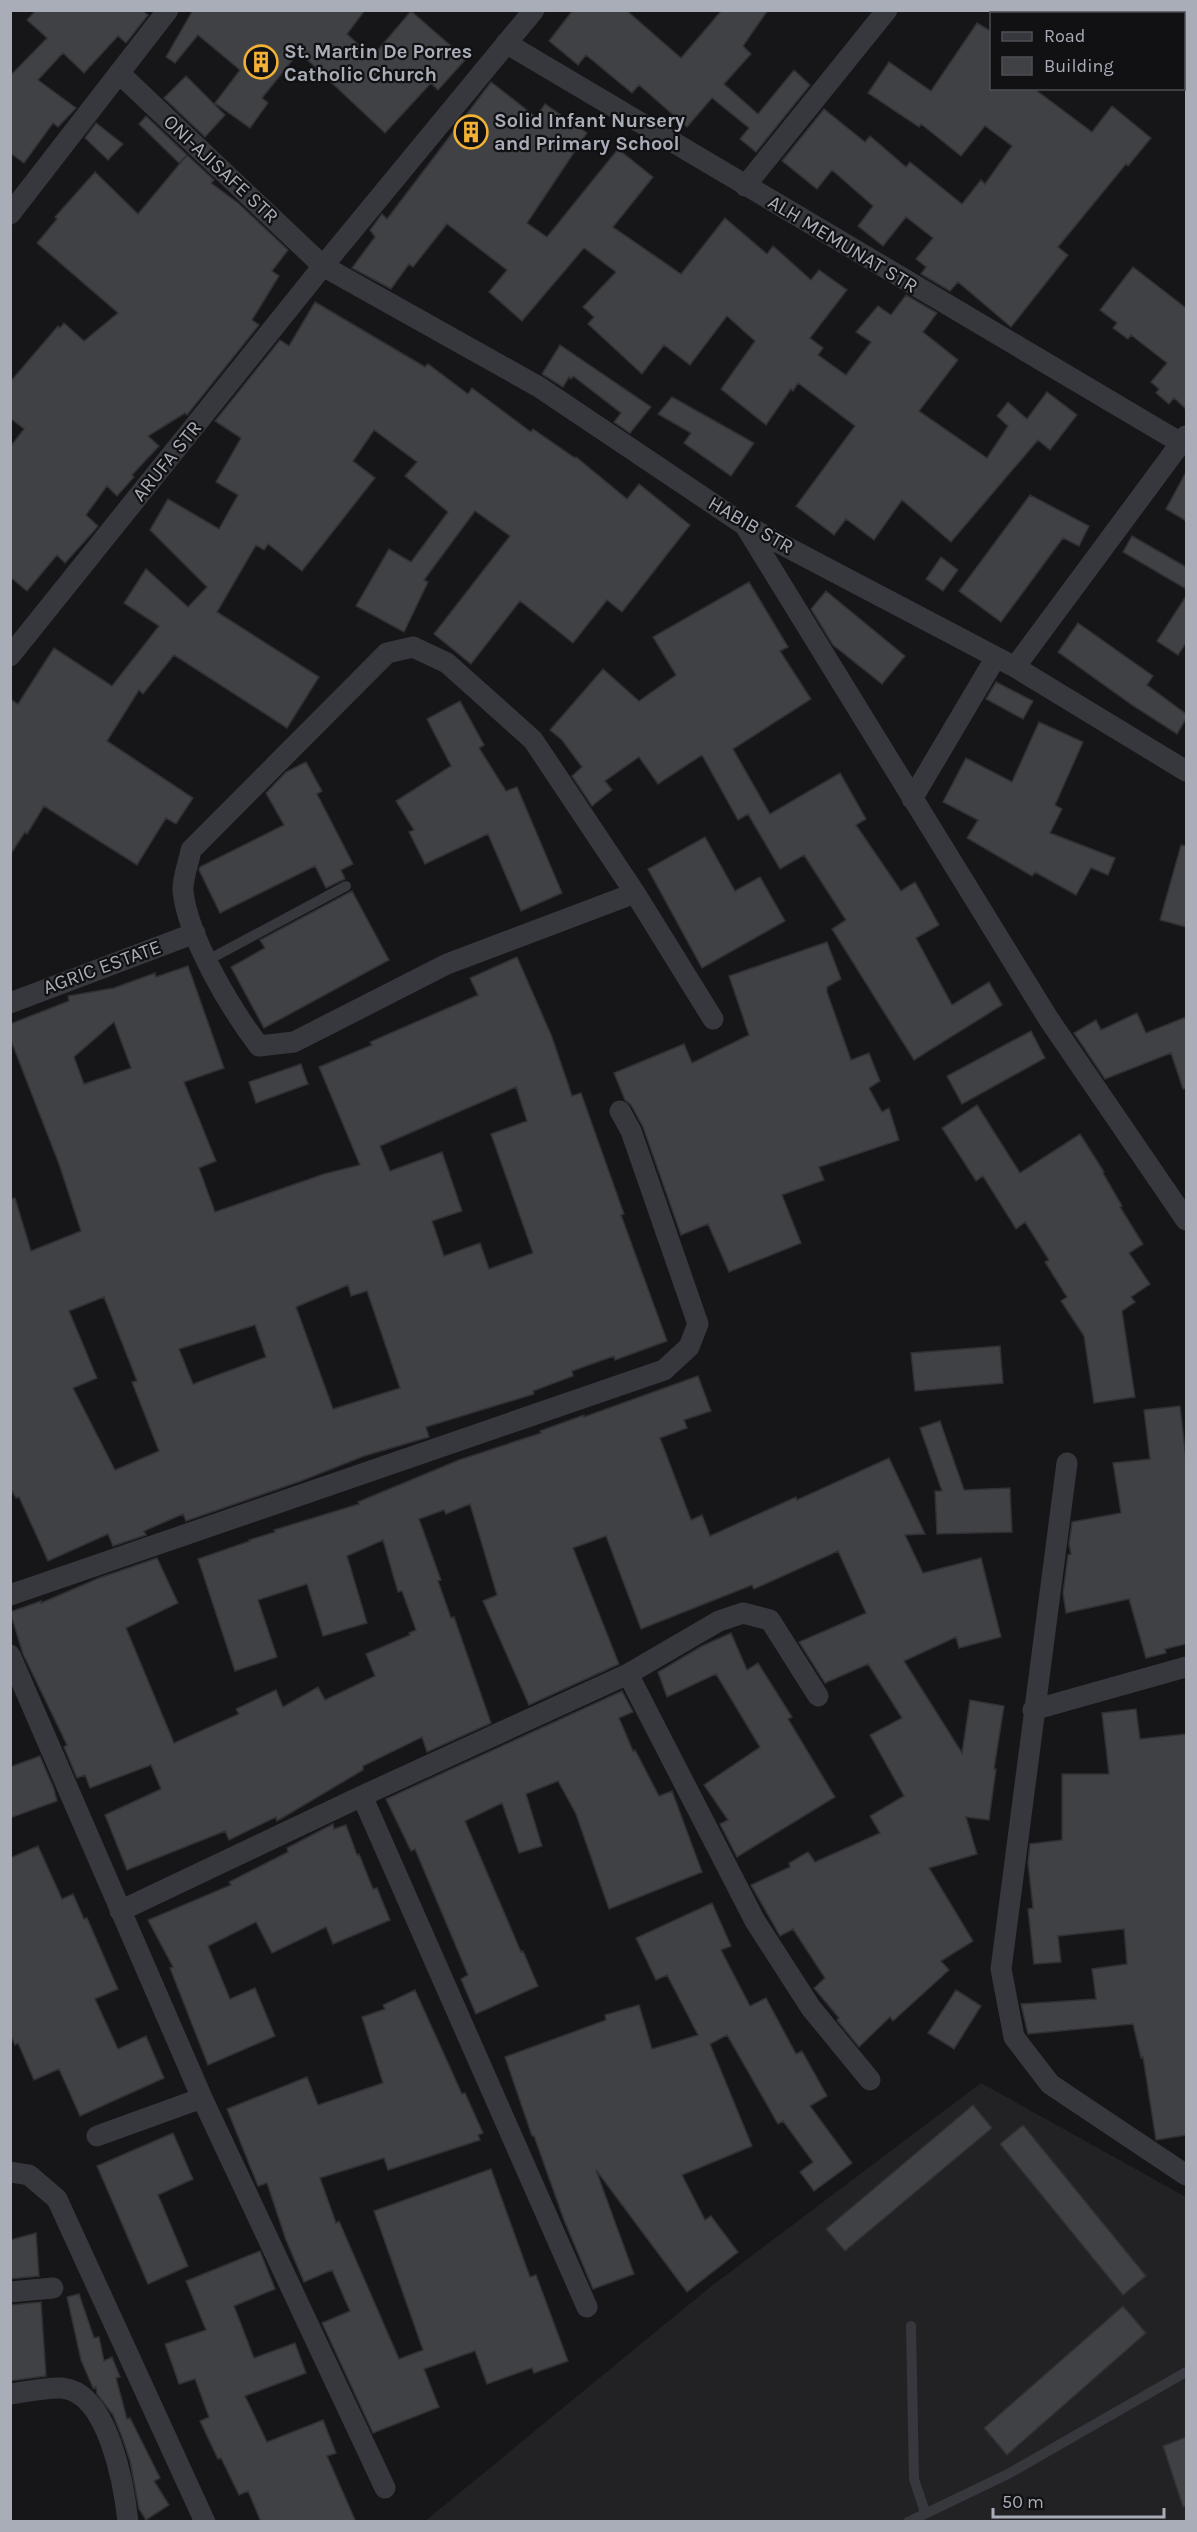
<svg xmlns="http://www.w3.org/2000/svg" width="1197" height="2532" font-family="Karla,sans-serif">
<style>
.built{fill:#222225}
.building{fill:#404145;stroke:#303034;stroke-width:1.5;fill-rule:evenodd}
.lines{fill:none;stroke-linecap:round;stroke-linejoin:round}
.service{stroke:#37383d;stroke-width:10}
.minor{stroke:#37383d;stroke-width:21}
.labels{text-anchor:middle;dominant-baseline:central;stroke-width:4.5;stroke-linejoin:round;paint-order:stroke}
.poi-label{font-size:20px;font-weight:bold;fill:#a8adb8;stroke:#111113;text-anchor:start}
.street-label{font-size:20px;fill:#a8adb8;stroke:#111113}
</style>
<rect width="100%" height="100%" fill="#161618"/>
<!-- built -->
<path class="built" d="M981 2083 1186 2197V2521L424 2522 709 2288Z"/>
<!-- building -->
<path class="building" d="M36 10H142L148 15 126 43 118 36 84 73 63 53 38 80 76 108 58 127 53 123 24 163 10 153V76L47 38 27 20Z
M193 10H365L347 34 372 57 411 11 466 59 438 90 431 83 385 133 299 52 262 98 268 103 250 128 215 103 240 70 198 35 175 63 166 57Z
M573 10H626L681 58 722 10H768L743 46 751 54 724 84 758 114 794 70 810 85 756 152 740 139 749 128 712 98 687 127 639 85 632 93 586 55 578 65 549 41Z
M977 23 992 32V88H1033L1092 132 1112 106 1151 138 1128 166 1126 164 1058 247 1068 255 1011 327 958 282 950 291 921 274 926 267 916 259 933 238 906 217 883 246 858 226 873 206 832 170 817 189 782 161 824 109 865 142 870 136 906 167 910 162 962 204 981 180 985 184 1012 146 985 126 961 156 921 124 919 127 868 93 889 62 931 91Z
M186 76 225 115 205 137 164 98Z
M491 82 536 117 545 104 587 133 527 223 547 237 618 149 653 177 613 227 681 274 725 218 767 254 773 246 811 280 819 270 847 290 810 338 823 348 818 355 846 375 871 342 856 332 878 306 891 315 906 295 937 313 923 332 958 360 919 411 987 458 1008 426 997 416 1008 402 1027 419 1047 392 1077 415 1050 450 1038 440 951 542 902 500 874 540 846 519 834 535 796 506 855 426 798 383 793 391 791 389 766 425 721 389 755 341 727 316 690 365 664 345 642 374 588 324 594 317 583 307 616 272 584 248 522 321 489 292 507 270 447 224 413 267 409 264 391 289 352 268 375 237 370 230 382 214 387 219Z
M146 116 187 155 179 163 139 124Z
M96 123 123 144 108 160 85 138Z
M187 155 214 180 211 183 238 203 288 250 272 271 279 276 252 320 259 325 187 415 185 413 148 436 159 446 132 475 134 477 117 496 107 486 86 515 98 526 93 532 65 563 57 555 27 591 10 577V447L24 429 10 418V382L58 326 60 328 64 323 84 341 118 313 37 243 57 219 55 217 95 172 138 214Z
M1133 267 1186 308V409L1174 398 1169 404 1156 393 1159 389 1151 382 1167 363 1131 335 1128 339 1113 328 1117 323 1100 310Z
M315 302 425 367 428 364 468 394 472 388 531 432 533 429 575 458 576 457 627 499 639 484 690 525 622 612 607 600 573 643 520 601 471 664 434 634 510 536 475 511 424 580 428 582 404 632 356 606 389 549 411 562 448 512 405 476 417 462 374 430 353 461 375 478 302 571 268 544 264 550 256 545 217 612 319 677 287 728 174 655 143 694 139 690 107 741 193 798 176 824 166 818 137 865 44 806 27 834 25 832 10 855V699L18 704 54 648 112 686 159 626 124 603 146 569 188 607 207 587 150 530 168 499 219 529 238 495 216 482 241 438 215 421 280 340 289 346Z
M560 345 651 407 630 433 614 422 621 413 573 376 571 379 569 377 563 387 542 374Z
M672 397 754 443 731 476 684 443 691 433 658 414Z
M1186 472V521L1166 509Z
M1030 495 1089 526 1079 546 1063 538 1001 622 959 591Z
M1132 536 1186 567V589L1123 552Z
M941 557 958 570 943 591 926 579Z
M749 582 788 647 780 651 811 699 733 749 770 814 840 773 866 819 856 825 901 891 915 882 939 925 916 938 952 1005 989 982 1002 1005 914 1060 832 929 846 920 804 855 780 869 748 814 738 820 702 755 658 784 639 757 605 781 612 790 592 806 572 776 582 767 562 740 550 730 603 669 639 701 676 675 653 637Z
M826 591 905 656 882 684 833 645 811 609Z
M1186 596V643L1178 655 1157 641Z
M1078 623 1153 676 1147 685 1186 714V719L1177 734 1132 705 1058 652Z
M996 682 1033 701 1023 719 986 699Z
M460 701 484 745 479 748 506 791 517 787 562 893 521 911 488 834 425 864 409 832 414 830 396 801 451 766 427 719Z
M1039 722 1083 742 1055 805 1062 809 1050 833 1115 858 1108 875 1091 868 1076 895 1035 872 1032 876 967 838 978 820 943 802 966 758 1012 782Z
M306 762 322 791 317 794 353 864 341 870 345 879 326 888 315 866 220 913 199 870 200 867 284 825 266 793 286 772Z
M705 837 735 891 760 877 785 921 702 968 648 869Z
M1181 845 1186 846V927L1160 920Z
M352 891 389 960 264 1028 231 967 265 948 260 940Z
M827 942 841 979 827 987V992L851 1060 869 1053 880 1081 869 1088 882 1112 889 1108 899 1140 819 1167 824 1180 782 1195 801 1243 729 1272 708 1224 681 1235 643 1127 631 1105 625 1100 614 1073 684 1044 692 1063 749 1035 729 976Z
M517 957 552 1037 572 1096 581 1093 624 1214 621 1215 667 1341 615 1360 614 1356 572 1371 573 1376 533 1391 534 1394 426 1427 429 1437 364 1456 301 1481 186 1521 183 1514 144 1531 146 1535 113 1546 108 1534 48 1561 19 1497 16 1498 10 1488V1199L15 1198 31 1251 81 1231 59 1164 10 1038V1024L69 1001 68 996 114 988 155 973 156 977 188 966 224 1068 184 1082 216 1161 199 1168 215 1212 324 1174 360 1165 319 1067 372 1045 370 1042 478 995 470 978ZM114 1022 131 1068 84 1084 74 1057ZM516 1087 527 1121 491 1134 533 1253 489 1269 480 1243 444 1256 432 1221 462 1211 442 1152 390 1171 380 1146ZM348 1285 351 1296 367 1291 400 1388 333 1409 296 1307ZM104 1297 137 1381 132 1382 159 1451 115 1470 73 1388 97 1378 69 1311ZM255 1325 266 1357 193 1384 179 1349Z
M1137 1013 1146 1033 1186 1017V1088L1183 1089 1171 1053 1105 1079 1074 1033 1096 1020 1101 1030Z
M1031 1031 1045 1058 962 1104 947 1076Z
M301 1064 308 1084 256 1103 249 1082Z
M977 1105 1020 1173 1080 1134 1104 1172 1103 1173 1122 1206 1120 1207 1143 1244 1129 1253 1150 1284 1131 1297 1135 1302 1122 1311 1135 1397 1094 1403 1084 1336 1061 1301 1067 1297 1045 1262 1049 1260 1025 1222 1016 1229 983 1176 976 1181 942 1128Z
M1000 1346 1003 1383 915 1391 911 1353Z
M698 1376 711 1411 684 1420 687 1428 660 1438 691 1520 702 1515 710 1536 796 1497 797 1500 889 1458 925 1534 905 1535 923 1573 981 1558 1001 1637 959 1648 956 1637 904 1661 962 1753 970 1700 1004 1706 994 1769H996L989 1820 966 1817 977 1854 929 1868 973 1941 941 1961 949 1970 893 2021 890 2017 859 2047 837 2020 839 2018 814 1988 825 1978 793 1929 780 1936 751 1885 790 1867 789 1863 808 1852 815 1862 880 1833 870 1816 904 1796 870 1735 902 1718 868 1664 825 1683 799 1642 866 1613 838 1551 754 1589 752 1585 641 1629 606 1536 573 1548 619 1664 529 1705 483 1601 497 1595 470 1504 446 1514 444 1510 419 1519 441 1580 438 1581 451 1618 454 1617 491 1723 427 1752 422 1737 363 1766V1770L277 1821 276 1817 229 1840 225 1831 127 1870 105 1815 161 1789 151 1765 90 1788 85 1775 77 1778 64 1747 67 1745 23 1654 10 1612 41 1601V1603L99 1578 157 1558 178 1603 126 1628 174 1743 239 1714 236 1709 276 1690 283 1707 318 1687 325 1700 375 1676 366 1654 410 1635 409 1633 416 1630 402 1591 398 1592 383 1540 347 1556 367 1623 323 1636 307 1584 258 1600 277 1657 235 1671 198 1559 250 1541 249 1540 275 1532 274 1530 359 1504 358 1502 459 1460 541 1433 540 1431 584 1415V1417Z
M1180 1406 1186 1459V1644L1165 1649 1166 1653 1146 1658 1129 1599 1066 1613 1063 1593 1068 1555 1071 1554 1069 1544 1072 1522 1121 1513 1113 1463 1150 1459 1144 1410Z
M940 1421 964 1490 1010 1488 1012 1532 937 1534 935 1491H942L920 1428Z
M731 1633 747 1670 758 1663 792 1717 788 1719 835 1797 737 1857 720 1824 728 1820 704 1785 760 1747 716 1674 667 1697 658 1672 702 1646Z
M622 1691 633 1712 619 1718 633 1751 635 1750 659 1796 672 1791 702 1872 609 1909 576 1814 558 1781 526 1794 542 1846 519 1853 502 1803 465 1821 521 1952 523 1951 538 1986 476 2014 461 1979 468 1975 415 1849 411 1851 386 1799Z
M1136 1709 1140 1739 1186 1734V2135L1156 2140 1143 2057 1141 2058 1133 2024 1028 2034 1021 2004 1096 1999 1092 1969 1127 1964 1124 1929 1058 1936 1061 1962 1034 1964 1028 1909 1033 1908 1028 1863 1030 1844 1062 1840V1774H1109L1102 1713Z
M40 1756 54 1789 57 1801 10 1818V1767Z
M333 1824 334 1829 346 1825 357 1855 359 1854 373 1889 377 1888 390 1920 333 1944 326 1927 272 1953 256 1922 208 1946 230 1999 255 1988 275 2036 208 2065 170 1968 173 1967 148 1920 231 1885 229 1882 288 1852 287 1848Z
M38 1846 62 1899 73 1894 84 1919 87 1918 118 1989 95 1999 118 2049 146 2036 164 2078 80 2116 59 2069 34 2080 18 2043 15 2045 10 2034V1858Z
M712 1903 731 1946 721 1950 750 2006 766 1998 796 2054 802 2051 827 2096 810 2106 852 2163 814 2191 800 2172 813 2162 783 2121 778 2124 727 2035 710 2044 752 2146 682 2175 705 2220 711 2216 738 2252 687 2292 596 2170 634 2274 593 2289 564 2220 534 2136H532L505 2057 606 2020 605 2015 639 2005 652 2049 698 2035 667 1975 656 1980 636 1938Z
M415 1990 462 2094 465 2093 483 2133 478 2135 480 2140 388 2170 384 2158 320 2178 336 2223 339 2221 399 2359 423 2350 374 2211 491 2169 530 2277 536 2275 568 2361 534 2373 532 2368 487 2384 475 2351 424 2369 439 2407 373 2433 322 2323 350 2311 332 2270 304 2282 286 2240 267 2183 258 2186 227 2109 307 2077 318 2105 383 2083 362 2017 385 2009 383 2005Z
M956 1990 981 2006 954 2049 928 2033Z
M973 2105 992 2128 845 2251 826 2229Z
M1023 2125 1146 2276 1123 2295 1000 2144Z
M173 2133 193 2179 158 2195 188 2266 148 2284 97 2166Z
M36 2233 39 2276 10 2279V2240Z
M260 2251 275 2289 234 2306 254 2358 295 2343 306 2373 245 2396 267 2442 323 2420 336 2453 327 2456 356 2522H261L248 2491 239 2495 221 2458 218 2459 200 2421 209 2417 195 2379 179 2384 165 2344 206 2330 186 2281Z
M79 2294 94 2338 99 2337 104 2361 112 2357 120 2377 116 2378 127 2419 130 2418 160 2478 154 2481 169 2505 146 2520 139 2509 130 2461 122 2437 113 2415 97 2394 96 2387 93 2388 81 2360 67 2297Z
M41 2302 46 2376 10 2381V2305Z
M1123 2306 1146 2333 1007 2455 984 2428Z
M1186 2437V2506L1183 2507 1163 2446Z"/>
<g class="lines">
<!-- service -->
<path class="service" d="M208 960 346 886
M911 2326 914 2479 925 2512
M908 2522 1008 2474 1186 2372"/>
<!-- minor -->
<path class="minor" d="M1007 10 1012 14
M506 43 1181 443
M119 73 323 266 539 387 743 524 1015 667 1186 771
M745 186 887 10
M10 214 168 10
M744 524 1048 1018 1186 1220
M10 656 323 266 534 10
M1015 667 1186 436
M912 799 996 657
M635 893 447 964 294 1042 259 1046C231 1009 188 938 183 891 182 879 189 862 191 850L387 653 413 647 447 663 533 740 635 893 713 1019
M10 1003 195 933
M1067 1463 1001 1969 1014 2037 1050 2084 1186 2175
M10 1595 664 1370 689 1347 698 1324 631 1131 620 1111
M10 1655 202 2098 385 2488
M628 1674 755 1921 811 2008 870 2080
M1033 1710 1186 1667
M362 1796 587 2307
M120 1911 362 1796 628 1674 719 1621 743 1613 770 1620 818 1696
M97 2136 202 2098
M10 2172 29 2175 57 2199 205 2522
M10 2292 53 2288
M10 2394C26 2392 46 2387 62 2388 108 2392 124 2484 128 2522"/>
</g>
<!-- icons -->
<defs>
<symbol id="building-ring" viewBox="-11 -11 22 22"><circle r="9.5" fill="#111113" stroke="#f2b134" stroke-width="1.5"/><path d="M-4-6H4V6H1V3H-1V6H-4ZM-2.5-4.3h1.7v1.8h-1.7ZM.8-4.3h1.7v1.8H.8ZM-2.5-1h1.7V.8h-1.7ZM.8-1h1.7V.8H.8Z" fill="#f2b134"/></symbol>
</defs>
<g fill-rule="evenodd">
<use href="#building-ring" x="242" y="43" width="38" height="38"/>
<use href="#building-ring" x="452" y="113" width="38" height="38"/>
</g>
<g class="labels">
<!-- poi labels -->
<g class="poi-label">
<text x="284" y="51">St. Martin De Porres<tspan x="284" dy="23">Catholic Church</tspan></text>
<text x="494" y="120">Solid Infant Nursery<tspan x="494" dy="23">and Primary School</tspan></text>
</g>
<!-- street labels -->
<g class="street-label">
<text transform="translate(221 169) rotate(43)">ONI-AJISAFE STR</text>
<text transform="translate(843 244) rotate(31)">ALH MEMUNAT STR</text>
<text transform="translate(167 461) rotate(-51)">ARUFA STR</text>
<text transform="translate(751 525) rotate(30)">HABIB STR</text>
<text transform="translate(102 967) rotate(-20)">AGRIC ESTATE</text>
</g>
</g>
<!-- border -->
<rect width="1197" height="2532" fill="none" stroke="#a8adb8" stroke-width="24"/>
<!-- legend -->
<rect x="990" y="12" width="195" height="78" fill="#111113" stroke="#4d4f55" stroke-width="1.5"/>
<rect x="1002" y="32" width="30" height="9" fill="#37383d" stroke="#4d4f55" stroke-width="1.5"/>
<text x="1044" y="42" font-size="18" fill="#a8adb8">Road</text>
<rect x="1002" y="57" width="30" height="18" fill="#404145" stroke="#4d4f55" stroke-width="1.5"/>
<text x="1044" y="72" font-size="18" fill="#a8adb8">Building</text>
<!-- scale -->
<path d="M993 2508v9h171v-9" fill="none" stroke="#a8adb8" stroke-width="3"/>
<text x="1002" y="2508" font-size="18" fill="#a8adb8" stroke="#111113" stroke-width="4.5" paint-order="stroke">50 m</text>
</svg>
